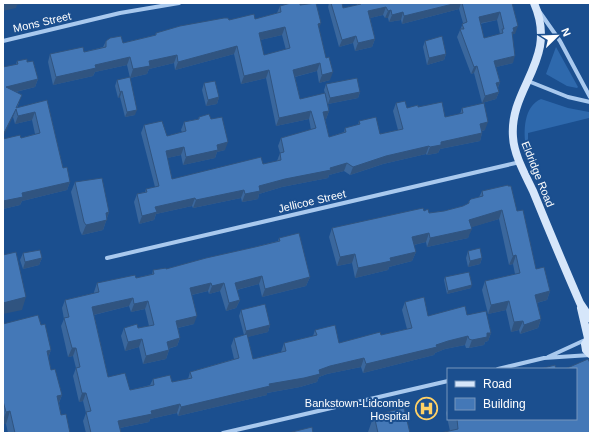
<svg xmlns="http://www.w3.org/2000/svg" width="593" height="436" font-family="Helvetica,sans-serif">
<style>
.green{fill:#2e69ad}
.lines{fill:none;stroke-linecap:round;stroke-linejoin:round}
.street{stroke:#a9c9ee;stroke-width:4}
.secondary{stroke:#d6e6fa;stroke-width:8}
.wall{fill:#3a679d;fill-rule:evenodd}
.shaded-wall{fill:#305480}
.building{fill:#4478b7;stroke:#305480;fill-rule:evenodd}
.labels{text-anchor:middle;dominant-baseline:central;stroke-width:4;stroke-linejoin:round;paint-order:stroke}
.street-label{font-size:11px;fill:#fff;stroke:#1b4f8f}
.poi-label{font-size:11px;fill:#fff;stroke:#1b4f8f;text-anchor:end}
</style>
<rect width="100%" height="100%" fill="#1b4f8f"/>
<!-- green -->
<path class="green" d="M556 47 578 87 577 88 567 86 546 74Z
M541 99 568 108 589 112V118L528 133V146L526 147C523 131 524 106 541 99Z"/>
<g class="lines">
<!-- street -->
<path class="street" d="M539 11 560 41 590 97
M3 41 120 13 179 3
M528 81 568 97 590 102
M107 258 520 162
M548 357 585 340
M498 369 544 358 590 355
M223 433 448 381"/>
<!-- secondary -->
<path class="secondary" d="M534 3C559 60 509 87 513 137 514 155 525 174 533 191 548 228 564 266 580 303L590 318
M581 308 588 338
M590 337 585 344 586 350 590 354"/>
</g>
<!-- wall -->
<path class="wall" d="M329 3H342L343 8 357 5V3H512L515 34H513V63L496 67 500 82 498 88 499 92 496 99 482 103 474 73 471 74 457 37 463 23 459 9 402 24 401 20 389 22 388 18H385L383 15 370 18 375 39 372 47 355 51 353 43 339 47 328 7ZM497 20 500 34 484 38 480 24Z
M300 5 319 29 330 80 319 83 317 71 295 77 300 99 327 100 324 90 326 84 360 92 358 98 328 104 329 111 326 119H325L329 137 344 132 345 128 358 125 359 121 380 134 398 130 393 111 396 103 407 108 418 107 445 117 460 114 462 108 485 130 482 131V133L480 141 440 149 438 153 427 155 426 154 383 164 350 175 344 171 329 175 328 178 282 187 259 194 258 199 242 202 241 198 193 208 192 206 156 214 154 220 139 224 134 202 137 194 145 192 146 189 155 187 141 133 144 125 167 136 182 132 181 130 184 122 198 119 199 117 211 119 225 150 217 152 215 158 183 165 181 155 167 158 172 179 263 164 277 161 280 153 278 146 281 138 311 130 309 119 276 126 266 78 241 84 234 54 175 70 174 63 149 69 147 74 130 78 127 65 95 72 93 76 53 85 48 62 50 54 84 52 103 47 106 41 123 43 155 35 156 33 229 20 255 19 277 13 280 6ZM282 35 286 50 264 55 260 40Z
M425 41 446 54 444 60 427 65 423 47Z
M17 61 27 62 38 79 35 87 16 92 19 103 17 108 47 100 63 168 70 182 67 190 22 201 20 205 3 209V139L21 138 35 134 32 120 15 124 13 117 16 64Z
M117 80 135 115 125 117 120 97 118 98 115 86Z
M204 83 219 97 217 104 206 106 202 90Z
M75 182 109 212 103 230 82 235 80 231 71 192Z
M482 191 517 211 536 269 550 291 547 300 537 303 541 319 538 328 520 334 519 330 511 332 506 310 488 314 482 290 485 281 515 274 513 264 509 265 499 219 471 227 468 238 427 247 426 242 414 245 416 252 412 261 389 267 388 270 355 278 352 263 337 266 329 237 332 228 424 211 429 213 444 211 463 206 468 204 469 201 479 197Z
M279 238 310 277 306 286 262 297 259 284 237 290 240 300 236 308 226 311 220 291 209 294 208 291 192 295 194 324 178 328 180 338 177 346 168 349 169 350 166 359 143 364 139 347 125 351 121 336 124 328H138L149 326 145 309 131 312 129 306 94 315 108 377 130 390 150 385 153 379 172 382 188 379 190 372 234 359 231 346 234 338 244 335 239 316 241 310 270 325 268 332 247 337 253 359 281 352 284 343 313 336 315 330 339 343 381 335 407 329 402 310 405 302 428 316 467 315 491 333 488 341 485 342 484 345 469 348H466L465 345 445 349 435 353 434 355 363 373 361 367 327 374 319 377 317 382 300 387 267 393V395L178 416 177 413 150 419 149 422 120 428 121 433H86L83 421 86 413 83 401 79 402 73 376 76 368 73 356 68 357 61 326 64 319 62 308 65 300 94 293V292L97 283 136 278 152 274 153 270 166 269 255 247 278 241Z
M468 251 482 258 480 264 468 267 466 258Z
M23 253 42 258 39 265 23 269 20 260Z
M445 277 471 288 447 294 444 280Z
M3 324 41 325 51 350 48 358 51 370 62 395 59 403 61 415 70 433H8L6 424H3Z
M448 408V419H576L590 433 450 431 446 413Z
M374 415 410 433H368V432Z"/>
<!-- shaded-wall -->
<path class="shaded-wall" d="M8 3H29L17 5 16 8 3 11V4Z
M457 3H461L459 9 402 24 404 16Z
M386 7 383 15 366 19 368 11Z
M391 10 388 18H385L388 11Z
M403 12 401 20 389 22 392 15Z
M500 12 497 20 476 24 479 17Z
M321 23 318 31V24Z
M518 26 515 34H513L511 40 513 28Z
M285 27 282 35 256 41 259 33Z
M356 36 353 43 339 47 342 40Z
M375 39 372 47 355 51 358 43Z
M237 46 234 54 175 70 178 62Z
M446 54 444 60 427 65 429 58Z
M177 55 174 63 149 69 147 74 130 78 133 69 149 61Z
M515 56 513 63 492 68 494 61Z
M130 57 127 65 95 72 93 76 53 85 56 77 95 65Z
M320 63 317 71 290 78 293 70Z
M477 66 474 73 471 74 474 67Z
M269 70 266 78 241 84 244 76Z
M333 72 330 80 319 83 322 75Z
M38 79 35 87 3 95 6 87Z
M500 82 497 90 496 83Z
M122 91 120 97 118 98 120 92Z
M360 92 358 98 328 104 330 98Z
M499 92 496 99 482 103 485 96Z
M219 97 217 104 206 106 208 100Z
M16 109 13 117 3 137V135Z
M137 110 135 115 125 117 127 112Z
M311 111 309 119 276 126 279 118Z
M329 111 326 119 320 120 323 112Z
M35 112 32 120 15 124 18 116Z
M488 122 485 130 477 132 480 124Z
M482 133 480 141 440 149 438 153 427 155 430 147 441 142Z
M228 142 225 150 217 152 215 158 183 165 186 157 217 145Z
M429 146 426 154 383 164 350 175 353 167 386 156Z
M184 147 181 155 163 159 166 151Z
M347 163 344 171 329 175 328 178 282 187 259 194 258 199 242 202 245 194 259 186 285 179Z
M70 182 67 190 22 201 20 205 3 209V201L22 193Z
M244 190 241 198 193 208 196 200Z
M195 198 192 206 156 214 154 220 139 224 142 216 155 207Z
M502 210 499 219 466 229 469 220Z
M109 212 103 230 82 235 86 225 106 213Z
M472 229 468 238 427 247 430 238Z
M429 233 426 242 409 246 412 237Z
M416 252 412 261 389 267 388 270 355 278 358 268 390 258Z
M355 254 352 263 337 266 340 257Z
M516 255 513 264 509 265 513 256Z
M42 258 39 265 23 269 25 262Z
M482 258 480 264 468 267 470 261Z
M262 276 259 284 232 291 235 283Z
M310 277 306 286 262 297 265 289Z
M211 283 208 291 187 296 190 288Z
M224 283 220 291 209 294 212 286Z
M472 285 471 288 447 294 448 291Z
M550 291 547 300 532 304 535 295Z
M26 297 22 310 3 314V303Z
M133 298 129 306 89 316 92 307Z
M240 300 236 308 226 311 229 303Z
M148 301 145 309 131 312 134 304Z
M509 301 506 310 488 314 491 305Z
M197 316 194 324 173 329 176 321Z
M541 319 538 328 520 334 524 325Z
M523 321 519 330 511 332 514 322Z
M270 325 268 332 244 338 246 331Z
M487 333H491L488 341 485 342 484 345 469 348 472 340Z
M468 336 465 345 445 349 435 353 434 355 363 373 366 364 448 341Z
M180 338 177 346 163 350 167 342Z
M142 339 139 347 125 351 128 342Z
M72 348H76L73 356 68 357Z
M51 350 46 362 47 351Z
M169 350 166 359 143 364 146 356Z
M364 358 361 367 327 374 319 377 317 382 300 387 267 393V395L178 416 181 407 269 384 319 370 330 366Z
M82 393H86L83 401 79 402Z
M62 395 57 407V396Z
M180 404 177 413 150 419 149 422 115 429 118 421 151 411Z
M10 411 6 424H3V420L6 412Z"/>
<!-- building -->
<path class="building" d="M291 3H300V5L316 3 321 23 318 24 326 58 329 57 333 72 322 75 320 63 293 70 300 99 325 93 329 111 323 112 329 137 346 132 345 128 360 124 359 121 376 117 380 134 403 129 396 103 405 101 407 108 418 105V107L442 102 445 117 463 113 462 108 484 103 488 122 480 124 482 133 441 142V145L430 147 429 146 386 156 353 167 347 163 330 168 331 170 285 179 259 186 260 191 245 194 244 190 196 200 195 198 155 207 157 212 142 216 137 194 147 192 146 189 159 186 144 125 162 121 167 136 186 131 184 122 199 119V117L209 114 211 119 222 117 228 142 217 145 218 150 186 157 184 147 166 151 172 179 261 157 263 164 281 160 280 153 284 152 281 138 316 128 311 111 279 118 269 70 244 76 237 46 178 62 177 55 149 61 150 66 133 69 130 57 95 65 96 68 56 77 50 54 83 47 84 52 106 47V41L110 38 121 36 123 43 156 35V33L180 26 224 18H228L229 20 254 14 255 19 281 12 280 6ZM285 27 290 48 264 55 259 33Z
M331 3H342L343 8 361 4V3H457L404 16 403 12 392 15 391 10 388 11 386 7 368 11 375 39 358 43 356 36 342 40Z
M462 3H512L518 26 513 28 514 32H512L515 56 494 61 500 82 496 83 499 92 485 96 477 66 474 67 460 29H464L462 24 467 22ZM500 12 504 29H502L503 33 484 38 479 17Z
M442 36 446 54 429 58 425 41Z
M27 59V62L33 61 38 79 6 87 22 95 16 108 47 100 63 168 67 167 70 182 22 193 23 197 3 201V139L20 135 21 138 40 133 35 112 18 116 16 109 3 135V67L18 64 17 61Z
M130 77 137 110 127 112 122 91 120 92 117 80Z
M357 78 360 92 330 98 326 84Z
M215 81 219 97 208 100 204 83Z
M102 178 109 212 106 213 107 220 86 225 84 222 75 182Z
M508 185V186H511L517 211 523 210 536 269 544 267 550 291 535 295 541 319 524 325 523 321 514 322 509 301 491 305 485 281 520 273 516 255 513 256 502 210 469 220 472 229 430 238 429 233 412 237 416 252 390 258 391 261 358 268 355 254 340 257 332 228 423 208 424 211 428 209 429 213 444 211 463 206 469 203V201L471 199 483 196 482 191Z
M299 233 310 277 265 289 262 276 235 283 240 300 229 303 224 283 212 286 211 283 190 288 197 316 176 321 180 338 167 342 169 350 146 356 142 339 128 342 124 328 137 324 138 328 154 325 148 301 134 304 133 298 92 307 108 377 125 373 130 390 154 385 153 379 170 375 172 382 192 378 190 372 239 358 234 338 247 334 253 359 286 351 284 343 317 335 315 330 335 325 339 343 380 332 381 335 412 328 405 302 424 297 428 316 465 306 467 315 486 311 491 333H487V337L472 340 469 339 468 336 448 341 436 345 437 347 366 364 364 358 330 366 319 370 320 374 304 378 269 384 270 386 181 407 180 404 151 411 152 414 118 421 121 433H91L86 412 91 411 86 393H82L76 368 80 367 76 348H72L64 318 69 317 65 300 99 292 97 283 135 275 136 278 154 274 153 270 166 268V269L206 258 255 247 280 241 279 238Z
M480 248 482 258 470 261 468 251Z
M40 250 42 258 25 262 23 253Z
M16 252 26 297 3 303V255Z
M469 272 472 285 448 291 445 277Z
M265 304 270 325 246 331 241 310Z
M38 315 41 325 45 324 51 350 47 351 51 370 55 369 62 395 57 396 61 415 66 414 70 433H14H15L10 411 6 412 3 401V324Z
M588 359 590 363V433H440L458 429 457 419H576V369H565Z
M555 365 556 369H540Z
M404 408 410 433H378L374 415Z
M312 427 313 433H288Z"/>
<!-- icons -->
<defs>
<symbol id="hospital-ring" viewBox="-11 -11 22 22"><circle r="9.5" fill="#1b4f8f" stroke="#ffd166" stroke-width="1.5"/><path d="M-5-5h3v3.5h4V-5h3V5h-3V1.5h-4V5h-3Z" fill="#ffd166"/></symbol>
</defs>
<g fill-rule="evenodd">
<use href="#hospital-ring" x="414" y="396" width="25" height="25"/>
</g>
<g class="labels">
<!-- street labels -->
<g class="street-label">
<text transform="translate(42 22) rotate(-13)">Mons Street</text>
<text transform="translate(538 174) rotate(68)">Eldridge Road</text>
<text transform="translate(312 201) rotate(-13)">Jellicoe Street</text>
</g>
<!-- poi labels -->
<g class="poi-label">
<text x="410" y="403">Bankstown-Lidcombe<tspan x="410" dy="13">Hospital</tspan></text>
</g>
</g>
<!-- border -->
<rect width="593" height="436" fill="none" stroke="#ffffff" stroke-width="8"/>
<!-- legend -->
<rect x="447" y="368" width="130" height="52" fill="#1b4f8f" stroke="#7695bc"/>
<rect x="455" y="381" width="20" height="6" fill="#d6e6fa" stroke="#7695bc"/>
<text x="483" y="388" font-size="12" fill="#ffffff">Road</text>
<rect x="455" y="398" width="20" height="12" fill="#4478b7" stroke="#7695bc"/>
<text x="483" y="408" font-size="12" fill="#ffffff">Building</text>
<!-- north arrow -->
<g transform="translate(557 36) rotate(67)" stroke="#1b4f8f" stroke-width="3" paint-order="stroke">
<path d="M0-3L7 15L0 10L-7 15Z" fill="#ffffff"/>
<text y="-6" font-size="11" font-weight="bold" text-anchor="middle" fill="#ffffff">N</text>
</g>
</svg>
